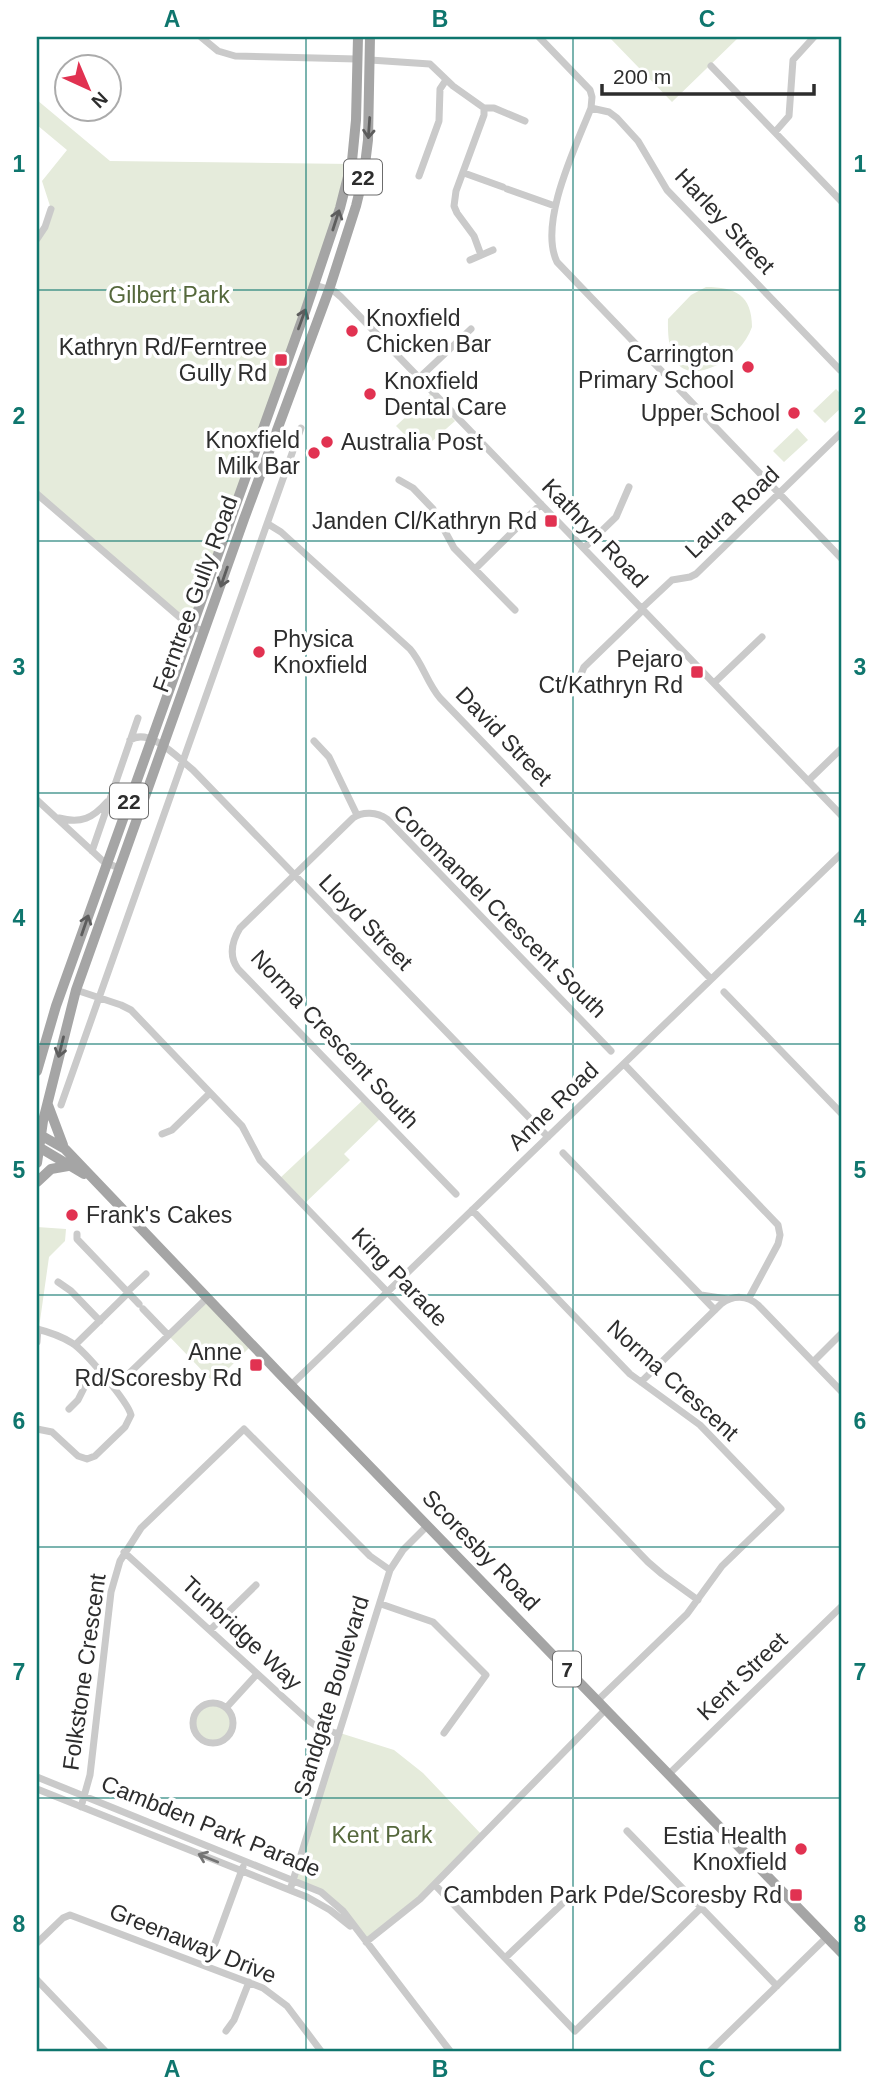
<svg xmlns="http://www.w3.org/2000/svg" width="879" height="2088" font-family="Helvetica,sans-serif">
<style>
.green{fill:#e5ebdb}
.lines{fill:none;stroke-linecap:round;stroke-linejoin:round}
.street{stroke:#cacaca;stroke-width:7}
.primary{stroke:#a5a5a5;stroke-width:10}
.oneway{stroke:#5d5d5d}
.oneway2{stroke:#747474}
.grid{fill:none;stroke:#0f766e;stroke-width:2;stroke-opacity:0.55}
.poi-dot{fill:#e13251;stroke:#fff;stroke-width:2.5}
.labels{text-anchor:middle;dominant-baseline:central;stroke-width:7;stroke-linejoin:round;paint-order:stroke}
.shield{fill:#fff;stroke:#6c6c6c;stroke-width:2}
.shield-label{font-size:21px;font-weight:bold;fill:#2d2d2d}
.street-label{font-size:23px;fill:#2d2d2d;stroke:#fff}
.park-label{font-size:23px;fill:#55683c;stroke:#fff}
.poi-label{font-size:23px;fill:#2d2d2d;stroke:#fff;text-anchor:end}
.neatline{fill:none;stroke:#0f766e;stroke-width:2.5}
.grid-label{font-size:23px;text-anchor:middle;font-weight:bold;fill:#0f766e}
</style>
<rect width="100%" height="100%" fill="#fff"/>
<!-- green -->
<path class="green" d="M609 37H739L672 102Z
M37 100 110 161 352 164 191 627 37 494V239L51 209 42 181 67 150 37 125Z
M706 287C735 287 752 295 752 327 746 344 731 359 715 366 675 384 667 352 668 319L691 295Z
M836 389 842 395V407L825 423 813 411Z
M430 394 455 421 421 451 396 426Z
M797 428 808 440 784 462 773 451Z
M364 1099 382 1117 344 1154 350 1160 303 1205 279 1179Z
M37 1227 66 1229 65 1241 49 1257 37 1342Z
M207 1298 252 1345 214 1383 168 1335Z
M193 1723a20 20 0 1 1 40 0a20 20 0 1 1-40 0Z
M340 1733 394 1750 423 1773 482 1835 435 1885 366 1942 337 1904 294 1879Z"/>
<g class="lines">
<!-- street -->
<path class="street" d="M201 37 218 51 235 56 357 59
M539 37 590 90 592 97 591 108C576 146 538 223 557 262L842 559
M370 60 430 64 453 86 484 108V115L456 191 454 206 457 213 474 236 481 255
M711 66 842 202
M484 108H494L525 121
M591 108 609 112 617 118 638 141 667 190 840 370
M775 132 789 116 793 60 814 37
M464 173 503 187
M419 176 439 121 440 89 446 80
M507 189 555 206
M37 239 45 227 51 209
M470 260 493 250
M315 285 334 291 341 297 842 816
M419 378 471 329
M399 480 413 488 433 509 454 548 515 610
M37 494 191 627 205 631
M268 524 281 532 410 649C423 664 427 683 440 698L711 979
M584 548 616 517 629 487
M475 569 541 504
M642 608 672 580 690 577 696 574 842 432
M578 681 584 667 643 610
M714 683 762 637
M130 740C150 727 178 758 193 770L548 1137
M314 741 329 757 357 815
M808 781 842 748
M37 800 104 862 119 868
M59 818C81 824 93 818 107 802
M92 851 138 718
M76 990 121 1005 131 1010 242 1126 260 1160 648 1562 662 1574 698 1600
M724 992 842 1114
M624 1064 778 1225 780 1235 778 1244 749 1298
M61 1105 301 428
M162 1134 172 1130 210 1093
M563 1153 715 1310
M456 1194 238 969C228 955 232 941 240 928L353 818C363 811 377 812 387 819L611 1051
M472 1210 630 1374 700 1425 781 1509 722 1566 687 1614 598 1700
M77 1234V1239L139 1304
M58 1282 71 1291 100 1321
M127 1292 146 1274
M701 1295 727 1299
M143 1309 168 1335
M37 1329C49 1332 61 1336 72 1343 85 1351 128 1402 131 1415L125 1427 95 1456 87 1459 78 1456 52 1432 37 1429
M37 1342 38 1329
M75 1345 128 1293
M813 1362 842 1333
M641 1382 721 1304C733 1295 747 1295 758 1305L842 1392
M291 1385 842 853
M114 1388 207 1298
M69 1409 78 1400 85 1386 99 1372
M124 1552 309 1721 319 1728 339 1734
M381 1604 433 1622 486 1675 444 1733
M210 1630 256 1585
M193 1723a20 20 0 1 1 40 0a20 20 0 1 1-40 0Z
M226 1708 257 1674
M669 1774 842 1606
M37 1777 321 1892 343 1911 450 2051
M37 1789 307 1897 330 1910 350 1926
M81 1807 90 1775 111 1592 120 1561 141 1528 244 1429 370 1556 390 1570
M627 1831 777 1986
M435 1885 575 2031 701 1908
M290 1890 390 1570 403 1550 428 1525
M366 1942 420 1899 606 1709
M37 1943 63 1918 70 1915 263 1988 287 2006 321 2051
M505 1958 562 1904
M207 1965 243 1867
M37 1980 105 2051
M226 2031 234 2020 249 1982
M710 2051 827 1937"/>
<!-- primary -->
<path class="primary" d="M37 1071 56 1006 306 309 340 208 352 161 356 120 358 37
M48 1105 63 1145
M37 1133 65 1149 280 1374 842 1953
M37 1146 84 1174
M37 1163 43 1121 76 990 244 519 329 290 356 206 364 173 368 140 370 37
M37 1182 51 1169 68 1166"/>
</g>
<!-- one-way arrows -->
<defs><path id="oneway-shaft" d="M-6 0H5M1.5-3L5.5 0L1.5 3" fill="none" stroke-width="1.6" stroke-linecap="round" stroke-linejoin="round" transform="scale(1.75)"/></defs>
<g class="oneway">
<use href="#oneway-shaft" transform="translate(369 128) rotate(94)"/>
<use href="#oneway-shaft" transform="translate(336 220) rotate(-72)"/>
<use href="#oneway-shaft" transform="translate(302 319) rotate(-70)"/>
<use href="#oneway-shaft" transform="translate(224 577) rotate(109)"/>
<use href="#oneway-shaft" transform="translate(85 925) rotate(-71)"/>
<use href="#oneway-shaft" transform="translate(61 1047) rotate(104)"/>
</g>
<use class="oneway2" href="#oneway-shaft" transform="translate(208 1858) rotate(-158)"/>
<!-- grid -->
<path class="grid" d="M306 37V2051M573 37V2051M37 290H842M37 541H842M37 793H842M37 1044H842M37 1295H842M37 1547H842M37 1798H842"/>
<!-- markers -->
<g class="poi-dot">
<circle cx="352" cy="331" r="7"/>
<rect x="274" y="353" width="14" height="14" rx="3.5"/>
<circle cx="748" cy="367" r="7"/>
<circle cx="370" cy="394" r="7"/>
<circle cx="794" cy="413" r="7"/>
<circle cx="327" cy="442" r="7"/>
<circle cx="314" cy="453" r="7"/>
<rect x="544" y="514" width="14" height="14" rx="3.5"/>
<circle cx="259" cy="652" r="7"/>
<rect x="690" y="665" width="14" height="14" rx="3.5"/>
<circle cx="72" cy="1215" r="7"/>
<rect x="249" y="1358" width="14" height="14" rx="3.5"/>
<circle cx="801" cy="1849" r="7"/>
<rect x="789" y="1888" width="14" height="14" rx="3.5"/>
</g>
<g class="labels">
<!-- shield labels -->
<g class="shield">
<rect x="344" y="159.5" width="38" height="35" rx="5"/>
<rect x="110" y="783.5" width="38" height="35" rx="5"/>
<rect x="553" y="1651.5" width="28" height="35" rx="5"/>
</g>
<g class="shield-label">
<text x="363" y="177">22</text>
<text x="129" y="801">22</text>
<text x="567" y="1669">7</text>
</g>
<!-- street labels -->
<g class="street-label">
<text transform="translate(725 221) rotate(47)">Harley Street</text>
<text transform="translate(732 512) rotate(-44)">Laura Road</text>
<text transform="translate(595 533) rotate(46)">Kathryn Road</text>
<text transform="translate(195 594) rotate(-70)">Ferntree Gully Road</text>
<text transform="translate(504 736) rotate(46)">David Street</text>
<text transform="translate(500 911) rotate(45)">Coromandel Crescent South</text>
<text transform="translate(366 922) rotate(46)">Lloyd Street</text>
<text transform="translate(335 1039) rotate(47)">Norma Crescent South</text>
<text transform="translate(553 1106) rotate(-44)">Anne Road</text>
<text transform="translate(400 1277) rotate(46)">King Parade</text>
<text transform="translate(673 1380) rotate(42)">Norma Crescent</text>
<text transform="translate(481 1550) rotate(46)">Scoresby Road</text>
<text transform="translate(242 1633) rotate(43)">Tunbridge Way</text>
<text transform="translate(84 1672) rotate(-82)">Folkstone Crescent</text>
<text transform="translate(742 1676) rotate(-44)">Kent Street</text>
<text transform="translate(331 1696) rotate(-73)">Sandgate Boulevard</text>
<text transform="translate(211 1826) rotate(22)">Cambden Park Parade</text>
<text transform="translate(193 1943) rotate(22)">Greenaway Drive</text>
</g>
<!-- park labels -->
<g class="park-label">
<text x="169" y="295">Gilbert Park</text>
<text x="382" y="1835">Kent Park</text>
</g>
<!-- poi labels -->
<g class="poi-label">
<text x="366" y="318" text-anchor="start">Knoxfield<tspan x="366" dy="26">Chicken Bar</tspan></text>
<text x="267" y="347">Kathryn Rd/Ferntree<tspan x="267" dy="26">Gully Rd</tspan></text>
<text x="734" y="354">Carrington<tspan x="734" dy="26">Primary School</tspan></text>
<text x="384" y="381" text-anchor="start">Knoxfield<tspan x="384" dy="26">Dental Care</tspan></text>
<text x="780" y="413">Upper School</text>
<text x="300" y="440">Knoxfield<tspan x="300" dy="26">Milk Bar</tspan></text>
<text x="341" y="442" text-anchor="start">Australia Post</text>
<text x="537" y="521">Janden Cl/Kathryn Rd</text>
<text x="273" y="639" text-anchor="start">Physica<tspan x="273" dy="26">Knoxfield</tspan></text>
<text x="683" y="659">Pejaro<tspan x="683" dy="26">Ct/Kathryn Rd</tspan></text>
<text x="86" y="1215" text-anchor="start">Frank's Cakes</text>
<text x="242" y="1352">Anne<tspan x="242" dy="26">Rd/Scoresby Rd</tspan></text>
<text x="787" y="1836">Estia Health<tspan x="787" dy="26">Knoxfield</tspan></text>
<text x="782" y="1895">Cambden Park Pde/Scoresby Rd</text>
</g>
</g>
<!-- border -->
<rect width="879" height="2088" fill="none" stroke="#ffffff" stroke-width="77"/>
<!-- north arrow -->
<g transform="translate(88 88) rotate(136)"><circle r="33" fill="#ffffff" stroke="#ababab" stroke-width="2"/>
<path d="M0-5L12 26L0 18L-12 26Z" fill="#e13251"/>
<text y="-10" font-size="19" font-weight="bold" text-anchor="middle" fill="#2d2d2d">N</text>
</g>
<!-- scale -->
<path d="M602 84v10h212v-10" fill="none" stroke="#2d2d2d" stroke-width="3.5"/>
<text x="613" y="84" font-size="21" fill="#2d2d2d" stroke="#ffffff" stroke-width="5" paint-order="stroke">200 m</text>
<rect x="38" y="38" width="802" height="2012" class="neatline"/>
<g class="grid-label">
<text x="172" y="27">A</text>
<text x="440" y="27">B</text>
<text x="707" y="27">C</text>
<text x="19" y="172">1</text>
<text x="860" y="172">1</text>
<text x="19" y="424">2</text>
<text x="860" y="424">2</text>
<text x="19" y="675">3</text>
<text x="860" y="675">3</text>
<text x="19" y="926">4</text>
<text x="860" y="926">4</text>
<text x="19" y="1178">5</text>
<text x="860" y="1178">5</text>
<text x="19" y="1429">6</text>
<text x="860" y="1429">6</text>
<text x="19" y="1680">7</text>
<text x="860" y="1680">7</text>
<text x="19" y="1932">8</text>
<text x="860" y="1932">8</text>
<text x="172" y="2077">A</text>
<text x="440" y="2077">B</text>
<text x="707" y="2077">C</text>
</g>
</svg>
